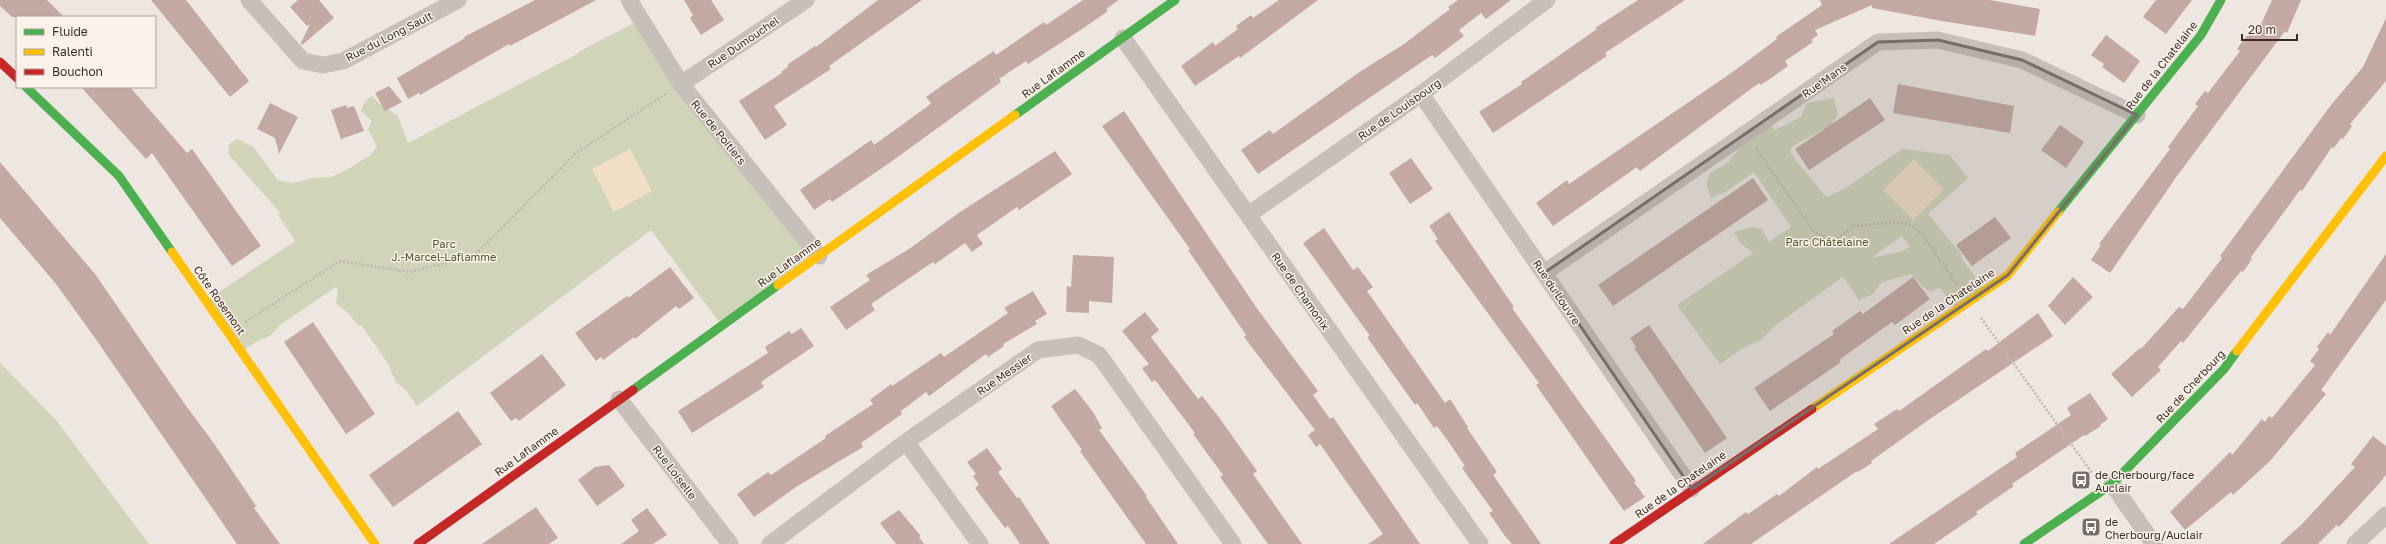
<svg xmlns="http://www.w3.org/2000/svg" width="2386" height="544" font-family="'Golos Text',sans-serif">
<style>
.green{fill:#d0d4b9;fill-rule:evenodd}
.sand{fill:#f0dec5}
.building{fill:#c3a9a1}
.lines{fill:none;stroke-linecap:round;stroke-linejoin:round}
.path{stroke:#c0b7b2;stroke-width:2.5;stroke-dasharray:2 2;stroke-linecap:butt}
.street{stroke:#c7bfb9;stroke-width:17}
.fast{stroke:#4caf50;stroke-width:9}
.slow{stroke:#ffc107;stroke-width:9}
.jam{stroke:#c62828;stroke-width:9}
.marked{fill:#786d68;fill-opacity:0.2;stroke:#786d68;stroke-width:3;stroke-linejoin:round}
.labels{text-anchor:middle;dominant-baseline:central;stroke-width:3;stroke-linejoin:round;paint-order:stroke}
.street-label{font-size:11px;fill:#382c27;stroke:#fbf1e8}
.park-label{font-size:11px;fill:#4a5929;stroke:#fbf1e8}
.poi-label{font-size:11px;fill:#382c27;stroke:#fbf1e8;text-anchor:start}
</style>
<rect width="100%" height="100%" fill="#eee7e1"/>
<!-- green -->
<path class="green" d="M641 20 819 256 722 326 651 230 417 406 407 391 396 382 387 362 362 326 358 325 347 312 336 304 338 290 336 287 280 325 270 336 256 342 241 352 206 301 295 241 278 215 280 214 277 209 228 154 229 144 238 139 254 148 278 180 293 183 312 178 331 177 348 169 369 156 377 147 368 129 372 121 361 111 365 101 372 96 380 104 398 116 408 143 577 54C581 49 631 25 641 20Z
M1834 98 1838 114 1831 125 1793 146 1790 152C1801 168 1814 181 1826 197L1844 189 1902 149 1950 155 1968 178 1928 214 1961 254 1962 259 1985 291 1956 311 1940 288 1930 292 1923 287 1911 274 1882 282 1873 294 1859 300 1843 277 1776 325 1761 340 1741 349 1720 364 1677 305 1753 253 1740 243 1734 232 1753 227 1762 229 1769 242 1791 227 1754 172 1727 191 1711 198 1706 183 1711 172 1728 163 1738 150 1733 142 1767 119 1775 130 1801 117 1807 103ZM1902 236 1910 247 1900 252 1871 258Z
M0 363 56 420 149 544H0Z"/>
<!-- sand -->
<path class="sand" d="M630 149 652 191 614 212 592 169Z
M1914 159 1944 189 1913 220 1883 190Z"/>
<!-- building -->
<path class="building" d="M0 0H47L64 17H12L0 6Z
M151 0H186L249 81 230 97Z
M298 0H319L334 18 302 45 301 43 310 24 307 26 290 7Z
M535 0H596L510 46 509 44 420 95 419 93 408 99 397 78 465 38 464 37Z
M684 0H711L724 20 701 35 690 18 693 15Z
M878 0H922L829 66 831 69 774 106 787 125 765 140 739 101 782 73 781 72 789 66 787 65 815 46 816 47Z
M1083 0H1119L1106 9 1108 11 1082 29 1028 64 1026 61 999 79 1001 82 888 164 832 202 830 199 814 210 800 190 871 140 874 145 928 106 931 103 926 97 947 82 994 51 996 55 1044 22 1046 25Z
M1279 0H1318L1240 58 1239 56 1195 86 1181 66 1213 42 1215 46 1238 29 1236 26 1251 15 1253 18Z
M1458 0H1511L1486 19 1481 13 1459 30 1464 36 1435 58 1432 55 1258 174 1241 150 1270 130 1273 134 1361 71 1404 44 1450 9 1448 7Z
M1638 0H1685L1605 53 1607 56 1493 133 1479 112 1522 84 1521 82 1597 29 1595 28Z
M1820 0H1990L2040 9 2035 36 1942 21 1872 8V5L1815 30 1818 35 1811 40 1813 42 1785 61 1788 66 1761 85 1759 83 1640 171 1637 167 1553 226 1536 203 1567 180 1569 184 1734 71 1777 39 1776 37 1822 5Z
M2156 0H2192L2166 34 2143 17Z
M2272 0H2301L2287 33 2285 31 2177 176 2110 273 2091 260 2101 245 2099 244 2170 149 2168 147 2198 106 2195 104 2205 91 2208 93 2240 51 2237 49 2254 26 2259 29Z
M2386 18V81L2350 124 2352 126 2343 139 2341 138 2334 148 2332 147 2302 191 2300 190 2251 257 2252 259 2243 272 2241 271 2183 343 2181 341 2158 367 2161 370 2132 397 2111 374 2140 348 2141 349 2179 307 2183 309 2222 258 2220 256 2331 105 2363 67Z
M2106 35 2140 61 2124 83 2102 67 2104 64 2091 55Z
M1898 84 2014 106 2010 133 1893 113Z
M389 86 402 102 385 111 375 93Z
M81 87H130L187 153 192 149 261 246 232 266 152 153 146 159Z
M1870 98 1885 120 1809 170 1795 149Z
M270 103 298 117 279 154 275 138 257 129Z
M346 105 347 108 354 106 364 131 341 139 331 110Z
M1124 111 1256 307 1318 391 1313 395 1330 419 1333 417 1420 544H1368L1383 534 1320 444 1316 447 1308 435 1315 430 1244 337 1246 335 1188 250 1190 249 1102 126Z
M2060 125 2084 142 2066 168 2041 150Z
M1055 151 1072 174 1019 210 1017 207 977 235 983 244 972 252 965 243 935 264 933 262 871 304 875 310 846 330 830 307 870 280 866 275 909 249 960 212Z
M1411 158 1433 189 1410 204 1389 173Z
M0 162 95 274 184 403 215 445 256 506 254 508 280 544H237L95 338 56 284 0 218Z
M1753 178 1768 200 1613 306 1598 285Z
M1449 212 1514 307 1512 308 1636 481 1634 482 1645 497 1624 511 1536 385 1539 383 1435 241 1438 239 1429 226Z
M1995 217 2011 238 1972 266 1956 245Z
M1324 228 1353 270 1358 267 1373 287 1367 291 1445 403 1450 399 1468 427 1467 428 1497 472 1493 475 1541 544H1512L1505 536 1489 513 1493 511 1462 468 1465 466 1448 441 1437 426 1434 428 1417 403 1415 405 1367 337 1370 336 1303 243Z
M2386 254V300L2321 390 2326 394 2270 461 2233 495 2231 492 2185 530 2170 512 2230 452 2232 455 2262 419 2265 422 2269 416 2272 418 2315 365 2310 361 2319 349 2317 347 2328 332 2330 335Z
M1073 255 1114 257 1112 303 1089 301V313L1066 312 1067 286 1071 287Z
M670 267 694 298 679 309 676 306 635 339 634 337 603 360 601 357 596 361 575 333 627 296 628 298Z
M1913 277 1930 299 1895 325 1892 322 1839 360 1841 362 1770 411 1754 388 1834 334 1832 331 1860 311 1863 314Z
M2073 277 2093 297 2065 325 2048 306Z
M1033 291 1047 314 1035 321 1037 324 1003 344 1004 346 988 357 986 354 929 396 926 392 901 411 902 414 861 443 863 447 796 487 754 517 737 494 768 472 771 475 826 438 825 436 873 404 870 400 891 384 892 386 941 353 944 357 1008 313 1004 308Z
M1145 312 1159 330 1151 337 1198 399 1202 396 1218 416 1257 471 1253 474 1302 544H1268L1220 477 1223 475 1193 434 1195 433 1155 380 1152 382 1142 368 1149 364 1122 331Z
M2038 313 2053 336 1927 421 1871 461 1872 463 1858 472 1857 471 1751 544H1703L1746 512 1748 514 1777 494 1779 496 1817 467 1818 469 1878 429 1874 424 1897 409 1899 411 1986 349 1988 351Z
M313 322 375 414 346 434 284 342Z
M1649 325 1727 438 1705 453 1634 348 1636 347 1630 338Z
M801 328 814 346 761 382 764 387 692 433 678 411 768 353 765 347 789 331 792 334Z
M542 354 566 385 519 421 516 418 511 421 490 393Z
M1075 389 1093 412 1102 428 1099 430 1147 496 1146 497 1178 544H1146L1080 451 1082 450 1051 406Z
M2090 393 2108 419 2100 425 2101 426 2085 436 2084 435 2012 484 2014 486 1976 512 1978 514 1934 544H1889L2017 457 2015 453 2071 415 2067 408Z
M458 411 482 444 393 507 369 475Z
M2373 436 2386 446V475L2378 485 2339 527 2337 525 2318 544H2280L2302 524 2355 467 2351 464Z
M987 448 1002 469 998 472 1017 498 1019 497 1050 544H1020L1008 526 1005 528 975 488 979 485 973 476 976 474 967 462Z
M609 465 625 486 597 506 578 480 595 467Z
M536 507 558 538 549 544H482Z
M647 508 667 535 653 544H621L639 531 631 520Z
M899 510 921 536 919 537 924 544H896L880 523Z"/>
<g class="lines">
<!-- path -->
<path class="path" d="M1756 148 1814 232 1833 241 1854 226 1895 222 1911 225 1924 237 1958 286
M1981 318 2092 473
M245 322 340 261 410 272 474 256 575 154 667 93"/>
<!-- street -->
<path class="street" d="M249 0 303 61 323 65 343 61 458 0
M629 0 681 84 819 256
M1123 38 1480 544
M681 84 806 0
M1421 94 1692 489
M1248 215 1421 94 1547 0
M1544 273 1878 42 1938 40 2022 60 2137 115
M619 399 730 544
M906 442 980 544
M2112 484 2154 544
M770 544 906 442 1038 350 1078 345 1099 355 1233 544
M2355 544 2386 515"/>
<!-- fast -->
<path class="fast" d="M26 87 119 176 172 252
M1015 115 1175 0
M2058 212 2201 35 2221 0
M633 390 778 285
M2024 544 2112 484 2224 369 2237 351"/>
<!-- slow -->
<path class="slow" d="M172 252 375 544
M778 285 1015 115
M2237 351 2386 156
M1812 409 2008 275 2058 212"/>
<!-- jam -->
<path class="jam" d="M0 62 17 78
M418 544 633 390
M1614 544 1812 409"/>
</g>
<!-- marked area -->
<path class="marked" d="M1938 40 2022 60 2137 115 2008 275 1692 489 1544 273 1878 42Z"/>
<!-- icons -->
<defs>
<symbol id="bus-square" viewBox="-11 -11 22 22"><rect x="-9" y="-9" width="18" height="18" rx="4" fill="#786d68" stroke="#fbf1e8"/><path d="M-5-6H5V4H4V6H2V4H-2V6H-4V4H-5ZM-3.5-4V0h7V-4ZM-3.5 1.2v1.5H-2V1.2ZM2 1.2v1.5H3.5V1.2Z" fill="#fff"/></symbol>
</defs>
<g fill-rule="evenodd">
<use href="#bus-square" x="2070" y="469" width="22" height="22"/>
<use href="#bus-square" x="2080" y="516" width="22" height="22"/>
</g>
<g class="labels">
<!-- street labels -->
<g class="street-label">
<text transform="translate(389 36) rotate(-27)">Rue du Long Sault</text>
<text transform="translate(743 42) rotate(-34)">Rue Dumouchel</text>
<text transform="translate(2161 65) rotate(-52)">Rue de la Chatelaine</text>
<text transform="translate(1053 73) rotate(-36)">Rue Laflamme</text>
<text transform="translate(1824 80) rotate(-35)">Rue Mans</text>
<text transform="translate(1399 109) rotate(-35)">Rue de Louisbourg</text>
<text transform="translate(719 132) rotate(51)">Rue de Poitiers</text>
<text transform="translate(789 262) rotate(-36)">Rue Laflamme</text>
<text transform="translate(1301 291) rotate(55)">Rue de Chamonix</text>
<text transform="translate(1557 292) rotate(56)">Rue du Louvre</text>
<text transform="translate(220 300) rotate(55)">Côte Rosemont</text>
<text transform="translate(1948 301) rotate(-34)">Rue de la Chatelaine</text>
<text transform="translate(1004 374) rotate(-35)">Rue Messier</text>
<text transform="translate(2190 386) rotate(-47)">Rue de Cherbourg</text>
<text transform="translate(526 451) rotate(-36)">Rue Laflamme</text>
<text transform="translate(675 472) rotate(53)">Rue Loiselle</text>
<text transform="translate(1680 484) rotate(-35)">Rue de la Chatelaine</text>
</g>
<!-- park labels -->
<g class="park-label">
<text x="1827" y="241">Parc Châtelaine</text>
<text x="444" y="243">Parc<tspan x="444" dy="13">J.-Marcel-Laflamme</tspan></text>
</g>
<!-- poi labels -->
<g class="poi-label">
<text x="2095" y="474">de Cherbourg/face<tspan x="2095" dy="13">Auclair</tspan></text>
<text x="2105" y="521">de<tspan x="2105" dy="13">Cherbourg/Auclair</tspan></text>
</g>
</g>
<!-- legend -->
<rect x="16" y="16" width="140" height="72" fill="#fbf1e8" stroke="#ada29b"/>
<rect x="24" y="29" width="20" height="6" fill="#4caf50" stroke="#ada29b"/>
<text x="52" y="36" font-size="12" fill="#382c27">Fluide</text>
<rect x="24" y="49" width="20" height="6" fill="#ffc107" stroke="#ada29b"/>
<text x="52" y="56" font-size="12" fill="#382c27">Ralenti</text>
<rect x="24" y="69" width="20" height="6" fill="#c62828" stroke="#ada29b"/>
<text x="52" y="76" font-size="12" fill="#382c27">Bouchon</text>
<!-- scale -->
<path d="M2242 34v6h55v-6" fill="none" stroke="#382c27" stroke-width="2"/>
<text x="2248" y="34" font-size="12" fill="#382c27" stroke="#fbf1e8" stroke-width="3" paint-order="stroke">20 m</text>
</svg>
